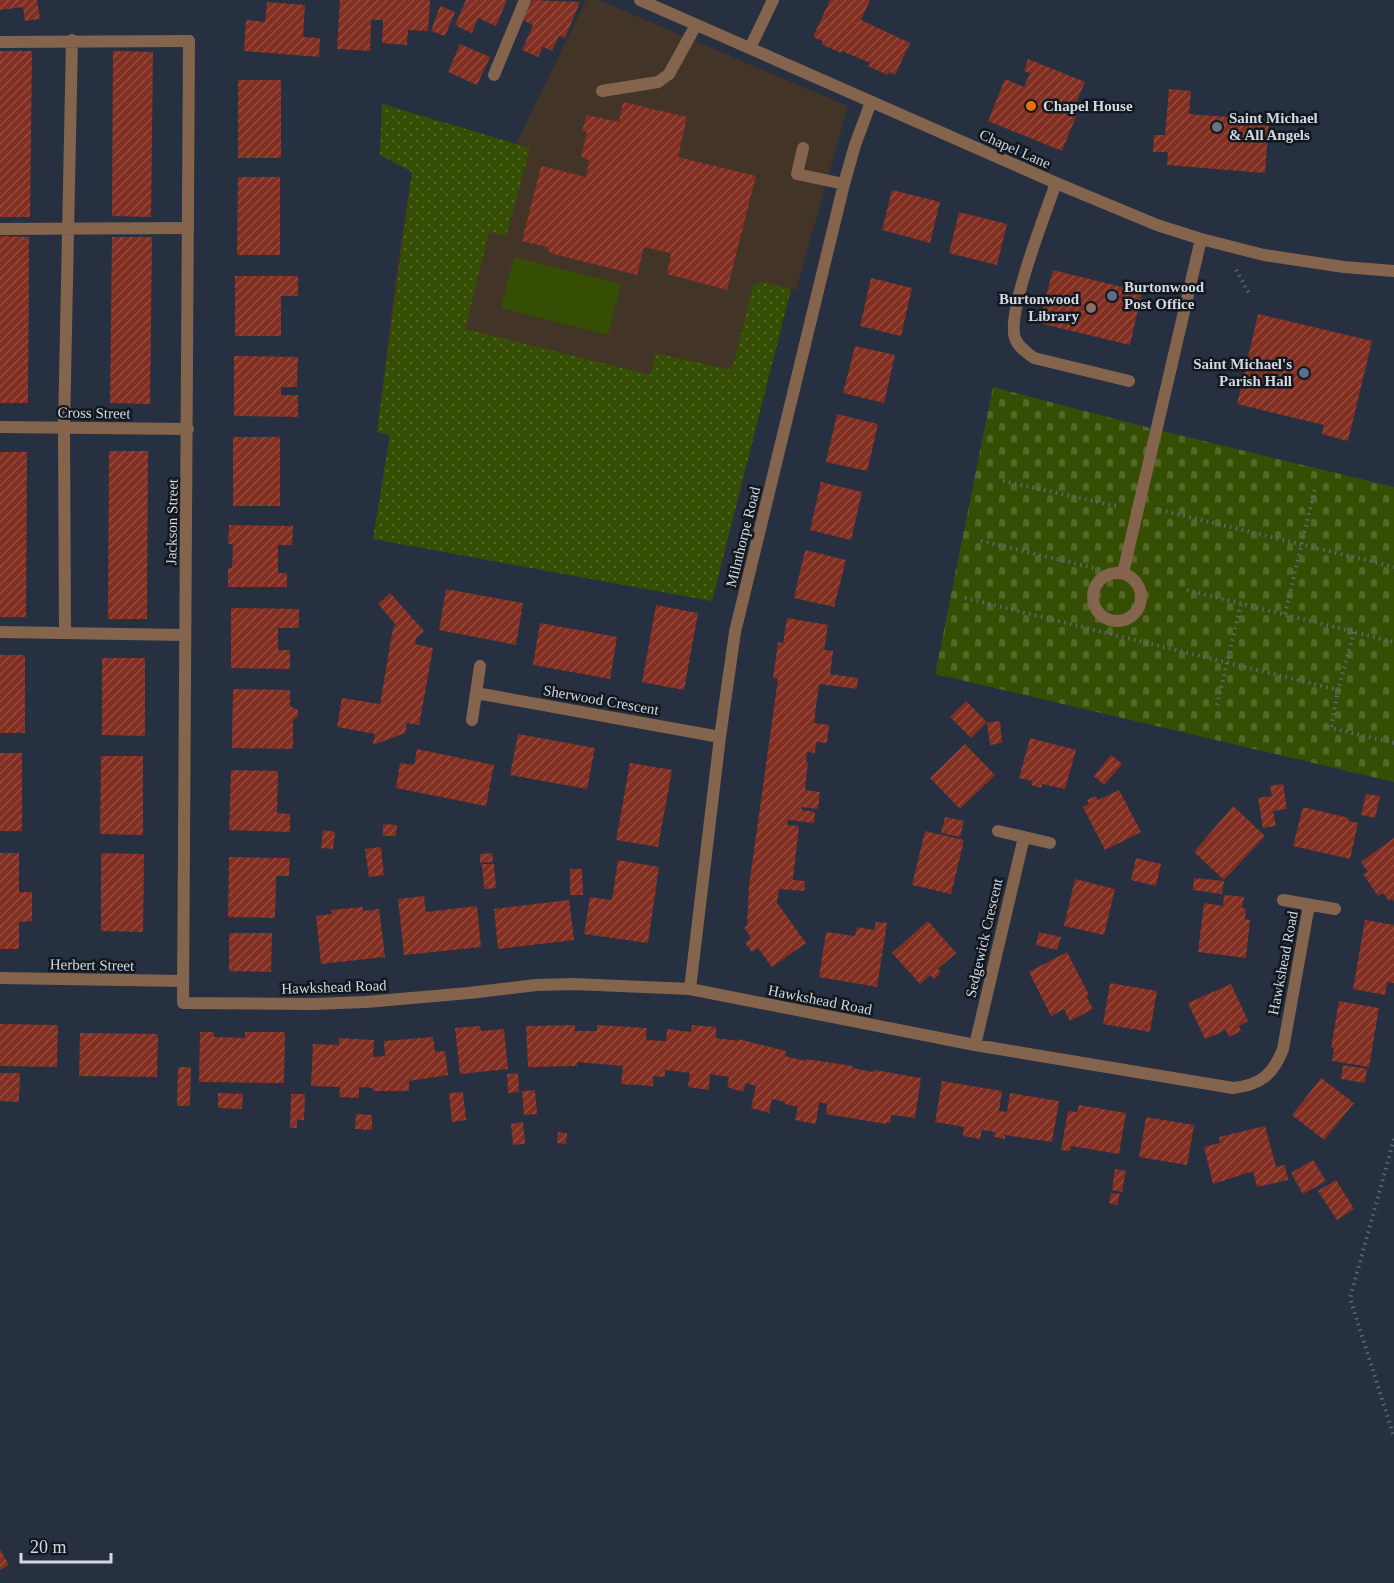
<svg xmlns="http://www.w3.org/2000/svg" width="1394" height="1583" font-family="Georgia,serif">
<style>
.education{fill:#423427}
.green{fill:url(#green-dots)}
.cemetery{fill:url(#cemetery-stones)}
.pitch{fill:#364e04}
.building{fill:url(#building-hatch)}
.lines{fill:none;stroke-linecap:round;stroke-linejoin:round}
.path{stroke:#5d6674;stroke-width:4;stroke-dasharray:1.5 4.5;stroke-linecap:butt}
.service{stroke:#84644d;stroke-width:12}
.minor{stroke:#84644d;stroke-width:12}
.tertiary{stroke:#84644d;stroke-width:12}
.food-dot{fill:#e8710a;stroke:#13181f;stroke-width:2}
.worship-dot{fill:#6b7280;stroke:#13181f;stroke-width:2}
.service-dot{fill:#5c6f8a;stroke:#13181f;stroke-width:2}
.education-dot{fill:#8d6e63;stroke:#13181f;stroke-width:2}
.labels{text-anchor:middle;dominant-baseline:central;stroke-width:5;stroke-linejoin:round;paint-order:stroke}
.poi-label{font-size:15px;font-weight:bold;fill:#d1d8e2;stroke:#13181f;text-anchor:start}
.street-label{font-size:15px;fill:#d1d8e2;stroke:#13181f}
</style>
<defs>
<pattern id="green-dots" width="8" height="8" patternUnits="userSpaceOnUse" patternTransform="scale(1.5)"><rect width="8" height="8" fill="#364e04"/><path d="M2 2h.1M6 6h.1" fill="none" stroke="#526728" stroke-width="1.8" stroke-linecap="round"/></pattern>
<pattern id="cemetery-stones" width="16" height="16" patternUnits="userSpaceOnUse" patternTransform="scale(1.5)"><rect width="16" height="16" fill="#364e04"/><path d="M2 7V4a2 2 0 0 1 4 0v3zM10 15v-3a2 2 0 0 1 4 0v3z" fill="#526728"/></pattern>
<pattern id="building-hatch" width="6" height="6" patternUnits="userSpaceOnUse" patternTransform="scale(1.5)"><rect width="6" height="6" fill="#822e21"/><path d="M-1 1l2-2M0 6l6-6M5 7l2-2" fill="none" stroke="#934c41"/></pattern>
</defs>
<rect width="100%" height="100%" fill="#263040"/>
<!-- education -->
<path class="education" d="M586 0H599L848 106 796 290 791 289 712 601 373 539 390 435 377 432 396 274 412 172 380 155 382 104 516 144Z"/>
<!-- green -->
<path class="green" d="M382 104 530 148 506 236 489 232 465 329 651 375 655 353 732 370 753 286 762 282 791 289 712 601 373 539 390 435 377 432 412 172 380 155Z"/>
<!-- cemetery -->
<path class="cemetery" d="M993 387 1146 427 1394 487V782L935 674Z"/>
<!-- pitch -->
<path class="pitch" d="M514 257 621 284 608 335 501 308Z"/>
<!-- building -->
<path class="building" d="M0 0H37L40 19 25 21 23 7 0 10Z
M340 0H430L428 31 408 30 407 45 382 43 383 20H371L370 51 337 49Z
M466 0H507L496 26 478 18 472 33 455 25Z
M532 0 580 2 565 38 559 36 552 51 543 47 538 57 522 50 533 25 523 20Z
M830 0H870L861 20 910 43 895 75 889 72 887 75 868 66 870 63 842 51 841 53 821 44 823 41 813 37Z
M267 2 305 5 303 37 320 38 319 57 244 51 246 20 265 22Z
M440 6 455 12 445 36 431 31Z
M460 44 490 57 477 85 448 72Z
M0 51H32L30 217H0Z
M113 51 153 52 151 217 112 216Z
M1028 59 1085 82 1076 103 1070 101 1067 109 1077 114 1062 151 988 121 1005 79 1024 87 1030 73 1024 71Z
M238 80H281V158H238Z
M1169 89 1191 91 1189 114 1269 120 1265 173 1167 165 1168 152H1153L1154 135H1165Z
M623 102 687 117 678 157 756 176 727 290 667 274 671 253 644 247 637 275 550 253 547 247 522 241 541 166 586 177 589 160 581 157 587 132 582 131 587 115 619 122Z
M238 177H280V255H237Z
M892 190 940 202 930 243 882 230Z
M959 212 1007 224 997 265 949 253Z
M0 236 29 237 28 403H0Z
M112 237H152L150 404 110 403Z
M1053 270 1142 292 1130 345 1039 323Z
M235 276H298V296H281V336H235Z
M871 278 912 288 901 336 860 326Z
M1258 314 1372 341 1348 441 1322 434 1324 425 1237 404Z
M855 346 895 355 884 403 843 393Z
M234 356 298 357 297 387H281V395H298V417L234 416Z
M837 414 878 424 867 471 826 462Z
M233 437H280V506H233Z
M109 451H148L147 619H108Z
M0 452H27L26 617H0Z
M821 482 862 492 851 540 810 530Z
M229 525 293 526 292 545H278V573H287V587H228V568H232L233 544H228Z
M805 550 846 560 834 607 794 598Z
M446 589 523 603 516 645 439 630Z
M390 593 424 631 416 638 415 644 433 648 419 725 407 723 405 733 373 745 375 734 337 727 342 698 380 704 393 628 396 625 378 604Z
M656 605 698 613 684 690 642 682Z
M231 608 299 609V628H278V650H290V669L231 668Z
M787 618 828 625 824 650 833 651 830 674 858 678 857 689 819 684 814 723 829 725 827 743 816 742 815 753 807 752 806 762H808L805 790 820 792 818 809 802 807V810L815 812 814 823 788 820 787 825 799 826 793 880 805 881 804 891 779 889 777 903 806 943 772 967 758 948 752 952 745 943 751 938 744 927 747 926 749 886 778 679 773 678 778 642 783 643Z
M540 623 617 637 610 679 533 665Z
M0 655H25V733H0Z
M102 658H145V736L102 735Z
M233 689 290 690V706L298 710V716L293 720V749L232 748Z
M966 701 987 722 971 738 950 717Z
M1000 721 1002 743 990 745 987 723Z
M518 734 595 748 587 789 510 775Z
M1030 738 1076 750 1065 789 1042 784 1041 788 1031 785 1032 781 1019 778Z
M965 744 995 775 960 809 930 778Z
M417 749 494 765 486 806 396 788 400 763 414 765Z
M0 753H22V831H0Z
M1111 755 1122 764 1104 785 1094 776Z
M101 756H143V835L100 834Z
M630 763 672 770 658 847 616 840Z
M231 770 278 771 277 813 290 814V832L229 830Z
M1283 784 1287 809 1273 811 1276 826 1263 828 1258 798 1272 796 1270 786Z
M1119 790 1141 832 1105 850 1083 807 1089 804 1087 800 1096 796 1098 800Z
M1366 794 1380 796 1375 818 1361 815Z
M1233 806 1265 836 1224 880 1194 852Z
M1303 807 1349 818 1348 821 1358 823 1350 859 1293 846Z
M945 817 964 821 960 837 941 833Z
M383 824 397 825 396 836H383Z
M323 830 335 832 333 849 321 848Z
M925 831 964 840 951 894 912 885Z
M1394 838V901L1392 899 1389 901 1383 893 1378 896 1363 874 1368 872 1361 862Z
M381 847 384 875 369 877 365 849Z
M0 853H19V892H32V921L19 922V949H0Z
M101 853 144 854 143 932 101 931Z
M492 853 493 862 480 863V854Z
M229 857 290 858 289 876H276L275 918 228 917Z
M1136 858 1161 864 1156 886 1131 880Z
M618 860 659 867 648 943 584 934 590 897 612 900Z
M482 864H494L496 888 484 889Z
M570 869H582L583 895H570Z
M1194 878 1224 881 1222 894 1193 890Z
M1075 879 1115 889 1104 935 1064 926Z
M1224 895 1244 897 1242 908 1246 909 1245 919 1250 920 1246 958 1198 952 1204 903 1223 906Z
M424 896 426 912 477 906 481 947 404 955 398 899Z
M569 900 574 940 498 949 494 909Z
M363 907V911L379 909 385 957 321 964 316 916 332 914 331 910Z
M1365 920 1394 925V983L1387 982 1385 995 1353 989Z
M928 921 956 953 938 969 941 972 934 979 930 975 920 984 892 953Z
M876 922 887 923 877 987 819 977 826 932 855 936 857 927 874 930Z
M1039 932 1061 937 1057 950 1036 945Z
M229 933H272L271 972 229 971Z
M1067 952 1089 995 1086 996 1093 1009 1070 1021 1064 1009 1051 1016 1029 972Z
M1110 983 1157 991 1150 1032 1103 1024Z
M1231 984 1248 1021 1239 1026 1241 1031 1229 1037 1226 1030 1205 1039 1188 1003Z
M1339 1001 1379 1008 1369 1067 1332 1061 1334 1048H1331Z
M0 1024 58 1025 57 1067 0 1066Z
M575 1025V1031H597V1025L647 1028 646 1040 666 1041 667 1029 691 1032 692 1025 716 1027V1038L738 1041V1039L786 1051 785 1056 806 1061V1059L853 1066 852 1068 873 1072 874 1070 921 1078 915 1118 891 1115 890 1123 887 1122 886 1124 826 1114 827 1104 819 1102 816 1124 795 1120 798 1107 785 1104V1102L772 1099 769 1113 751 1108 756 1086 746 1083 743 1092 727 1087 729 1077 710 1074 709 1090 688 1087 690 1073 665 1070V1077L653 1076V1086L621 1084 623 1066 577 1062V1066L528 1067 526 1026Z
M480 1026 481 1031 504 1029 508 1069 460 1074 455 1028Z
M200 1032H214V1037L245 1038V1032H285L284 1083 199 1082Z
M80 1033 158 1034 157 1077 79 1076Z
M433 1037 435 1052 445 1051 448 1075 409 1081V1091H373V1088L359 1087V1098L339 1097 340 1087 311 1086 313 1044 339 1045V1038L374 1040 373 1057 385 1056 384 1041Z
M1343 1065 1367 1069 1365 1083 1341 1079Z
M178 1067H191L190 1106H177Z
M0 1073H20L19 1102 0 1101Z
M518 1073 519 1092 508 1093 507 1074Z
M1321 1078 1354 1103 1324 1140 1292 1115Z
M942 1081 1002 1091 999 1111 1007 1112 1010 1093 1059 1101 1052 1142 1005 1135V1139L994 1137 995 1132 982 1130 980 1139 963 1136 964 1127 935 1122Z
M535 1090 537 1114 524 1115 522 1091Z
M463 1092 466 1120 452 1122 449 1093Z
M218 1093 243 1094 242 1109 218 1108Z
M291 1094H305L304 1120H297V1128H290Z
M1079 1105 1126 1113 1119 1154 1071 1146 1070 1151 1061 1150 1068 1111 1077 1112Z
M356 1114 372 1115V1130L355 1129Z
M1146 1117 1194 1125 1187 1165 1139 1157Z
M523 1122 525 1144 513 1145 511 1124Z
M1265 1126 1276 1167 1285 1165 1288 1180 1257 1187 1253 1171 1213 1184 1204 1147 1220 1143 1219 1137Z
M558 1132 567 1133 566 1144 557 1143Z
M1313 1160 1326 1181 1303 1194 1291 1173Z
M1115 1169 1126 1171 1122 1192 1112 1190Z
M1336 1180 1354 1209 1337 1220 1318 1191Z
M1111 1193 1120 1194 1117 1205 1109 1203Z
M0 1549 9 1565 0 1570Z"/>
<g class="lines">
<!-- path -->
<path class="path" d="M1236 270 1250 295
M1003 481 1116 506
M1160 510 1394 567
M981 541 1103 570
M1187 590 1394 642
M965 598 1338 690
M1285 614 1315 488
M1354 632 1338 690 1331 728 1394 743
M1217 705 1241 604
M1394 1139 1350 1298 1394 1437"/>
<!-- service -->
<path class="service" d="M0 42 189 41
M494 75 525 0
M602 91 658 82 669 74 696 25
M803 148 797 174 844 184
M1056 183C1046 212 1006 313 1015 338 1018 347 1027 353 1034 358L1129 381
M0 229 188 228
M1093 597a24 24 0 1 1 48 0a24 24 0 1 1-48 0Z
M1123 573 1201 239
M0 632 185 635
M65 633 64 427 72 40"/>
<!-- minor -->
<path class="minor" d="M189 41 183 1003 313 1004 366 1002 469 993 536 985 574 984 690 989 975 1045 1233 1088C1260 1085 1273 1075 1283 1049L1309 905
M750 48 773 0
M0 427 188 429
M476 693 720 737
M472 720 480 666
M998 831 1050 843
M1283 900 1335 909
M0 978 183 981
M690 989 720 737 735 632 844 184 855 145 871 102
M975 1045 1024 837"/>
<!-- tertiary -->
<path class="tertiary" d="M640 0 1056 183 1157 225 1201 239 1264 255 1344 267 1394 271"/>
</g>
<!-- markers -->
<circle class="food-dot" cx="1031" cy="106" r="6"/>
<circle class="worship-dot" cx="1217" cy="127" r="6"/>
<g class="service-dot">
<circle cx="1112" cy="296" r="6"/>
<circle cx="1304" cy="373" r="6"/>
</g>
<circle class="education-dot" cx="1091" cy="308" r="6"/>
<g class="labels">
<!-- poi labels -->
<g class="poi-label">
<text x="1043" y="106">Chapel House</text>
<text x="1229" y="118">Saint Michael<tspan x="1229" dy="17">&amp; All Angels</tspan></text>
<text x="1124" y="287">Burtonwood<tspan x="1124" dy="17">Post Office</tspan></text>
<text x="1079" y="299" text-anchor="end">Burtonwood<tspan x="1079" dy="17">Library</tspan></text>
<text x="1292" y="364" text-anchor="end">Saint Michael's<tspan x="1292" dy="17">Parish Hall</tspan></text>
</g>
<!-- street labels -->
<g class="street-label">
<text transform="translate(1015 149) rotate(24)">Chapel Lane</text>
<text transform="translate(94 413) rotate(1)">Cross Street</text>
<text transform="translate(172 522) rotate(-89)">Jackson Street</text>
<text transform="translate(743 537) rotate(-76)">Milnthorpe Road</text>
<text transform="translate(601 700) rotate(10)">Sherwood Crescent</text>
<text transform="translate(984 938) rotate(-77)">Sedgewick Crescent</text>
<text transform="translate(1283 963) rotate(-79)">Hawkshead Road</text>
<text transform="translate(92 965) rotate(1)">Herbert Street</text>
<text transform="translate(334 987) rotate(-2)">Hawkshead Road</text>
<text transform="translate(820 1000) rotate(11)">Hawkshead Road</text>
</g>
</g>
<!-- scale -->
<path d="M21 1553v9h90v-9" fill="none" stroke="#d1d8e2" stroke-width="3"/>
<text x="30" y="1553" font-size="18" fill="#d1d8e2" stroke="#13181f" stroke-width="4.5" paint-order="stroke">20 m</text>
</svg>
